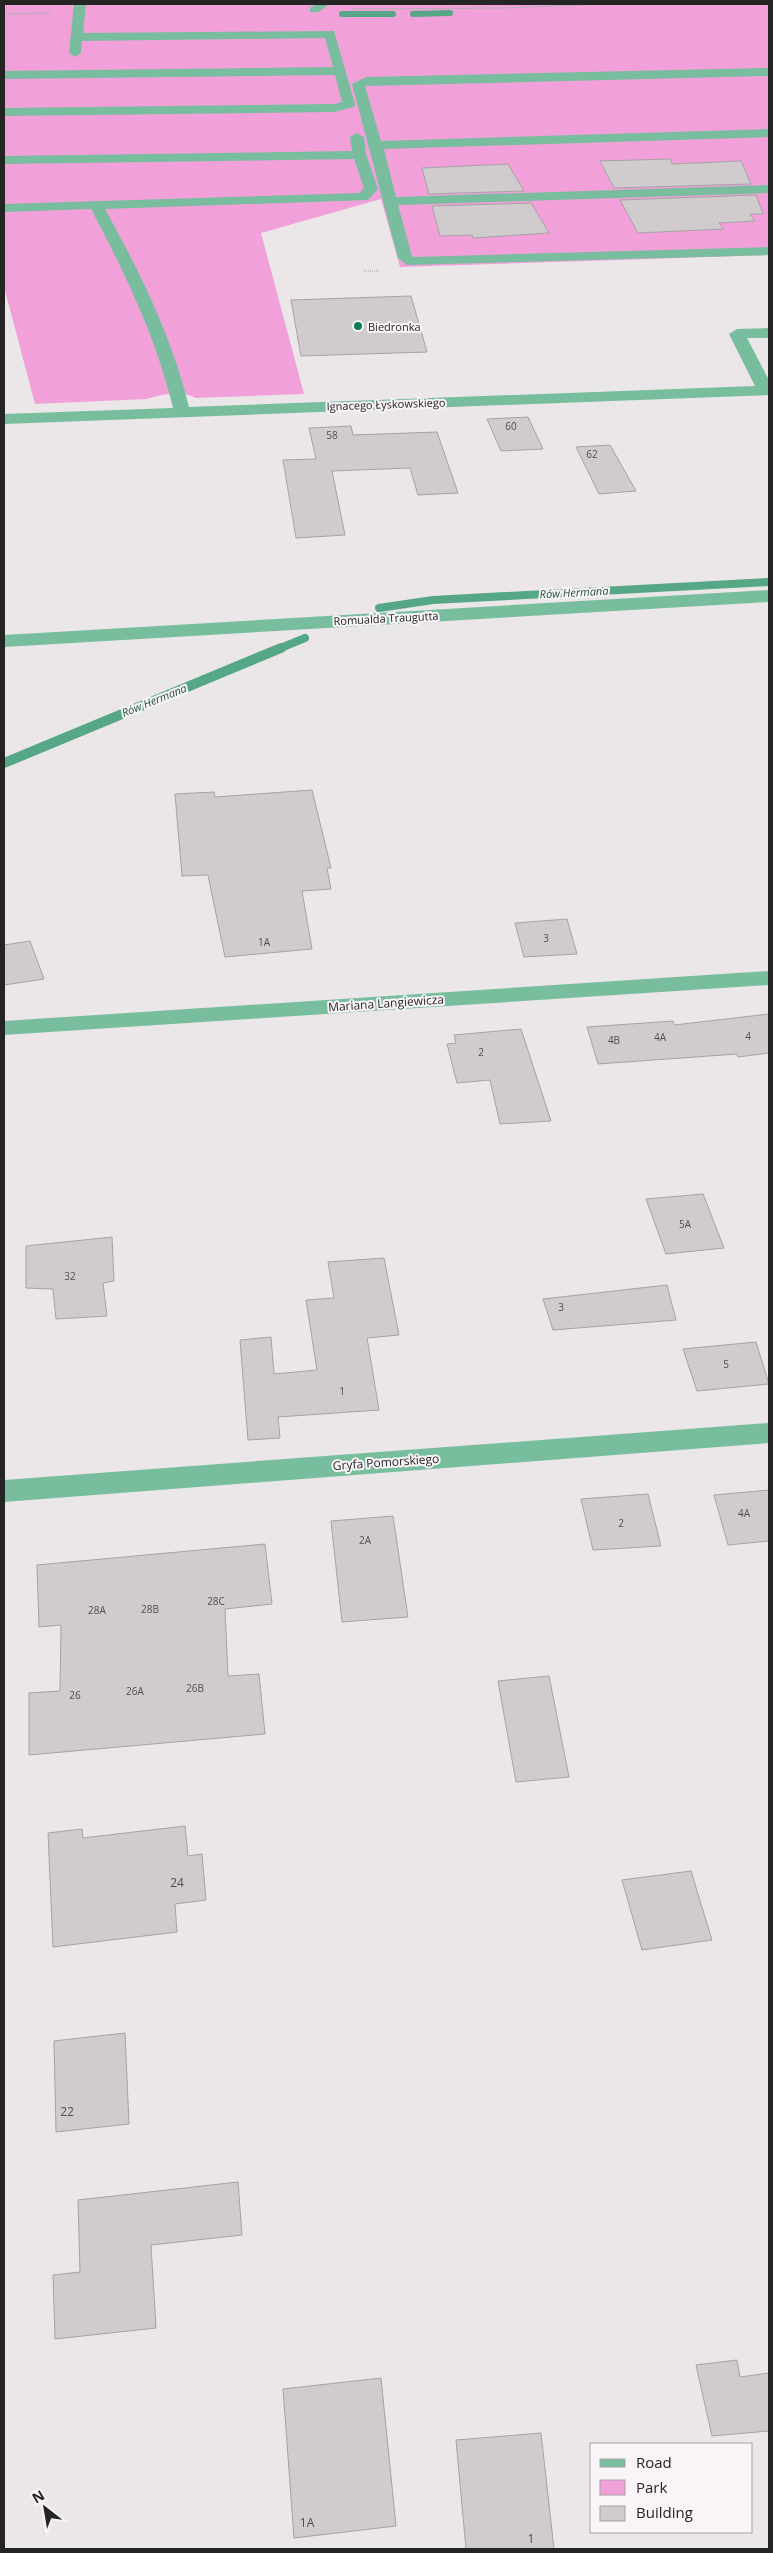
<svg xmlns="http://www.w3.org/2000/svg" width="773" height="2553" font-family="'Open Sans',sans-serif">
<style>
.green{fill:#f1a0d9}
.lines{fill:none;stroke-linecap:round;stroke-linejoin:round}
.stream-far2{stroke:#55a786;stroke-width:6}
.stream-far1{stroke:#55a786;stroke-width:8}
.stream{stroke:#55a786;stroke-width:10}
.building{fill:#d0ccce;stroke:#a6a2a4}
.path{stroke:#a7a4a6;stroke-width:1;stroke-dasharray:1 1;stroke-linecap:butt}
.minor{fill:#78be9e;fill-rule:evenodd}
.poi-dot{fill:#0e7d5a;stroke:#f8f4f7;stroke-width:2}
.labels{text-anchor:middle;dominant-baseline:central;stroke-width:4;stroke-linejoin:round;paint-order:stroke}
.number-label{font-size:10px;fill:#504e4f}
.far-poi-label{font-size:11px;fill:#252425;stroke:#f8f4f7;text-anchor:start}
.far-street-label{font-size:11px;fill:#252425;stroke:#f8f4f7}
.far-water-label{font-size:11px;font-style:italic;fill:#20513d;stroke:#f8f4f7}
.street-label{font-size:12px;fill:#252425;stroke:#f8f4f7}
.near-number-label{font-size:12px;fill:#504e4f}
</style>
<rect width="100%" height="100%" fill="#ebe7e9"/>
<!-- green -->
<path class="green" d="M4 4H769V255L400 267 381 199 261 233 304 394 196 398C182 390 162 394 147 399L35 404 4 287Z"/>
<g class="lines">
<!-- stream-far2 -->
<path class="stream-far2" d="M342 14H393
M413 14 450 13"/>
<!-- stream-far1 -->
<path class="stream-far1" d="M379 608 433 600 769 582
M278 649 305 638"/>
<!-- stream -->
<path class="stream" d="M4 763 281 648"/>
</g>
<!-- building -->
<path class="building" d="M670 159 672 164 741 161 751 184 614 188 600 161Z
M508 164 524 191 429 194 422 168Z
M756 195 763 214H750L755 221 719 223 723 229 638 233 620 200Z
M531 203 549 233 473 238 472 235 440 236 432 206Z
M411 296 427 352 301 356 291 300Z
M528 417 543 449 501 451 487 419Z
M351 426 353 435 437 432 458 493 418 495 410 468 332 471 345 535 296 538 283 460 316 459 309 428Z
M610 445 636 491 599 494 576 447Z
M312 790 331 868H327L331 889 302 891 312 949 225 957 208 875 182 876 175 794 214 792 215 797Z
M567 919 577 954 524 957 515 923Z
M30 941 44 979 4 985V945Z
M769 1014V1053L738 1057 737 1054 598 1064 587 1027 673 1021 674 1025Z
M521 1029 551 1121 500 1124 490 1080 457 1083 447 1044 456 1043 454 1035Z
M703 1194 724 1248 666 1254 646 1199Z
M112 1237 114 1281 103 1283 107 1316 56 1319 53 1289 26 1288V1246Z
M384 1258 399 1335 367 1338 379 1410 278 1417 280 1438 248 1440 240 1340 271 1337 274 1374 317 1370 306 1300 334 1298 328 1262Z
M667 1285 676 1320 553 1330 543 1299Z
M756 1342 769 1384 697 1391 683 1349Z
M769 1490V1541L728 1545 714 1495Z
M648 1494 661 1546 593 1550 581 1499Z
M393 1516 408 1617 342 1622 331 1521Z
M265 1544 272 1604 225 1609 228 1676 259 1674 265 1734 29 1755V1693L60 1691 61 1625 39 1627 37 1565Z
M549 1676 569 1777 516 1782 498 1681Z
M185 1826 188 1856 202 1854 206 1900 175 1904 177 1932 53 1947 48 1833 82 1829 83 1838Z
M691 1871 712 1940 642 1950 622 1880Z
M125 2033 129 2124 56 2132 54 2041Z
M238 2182 242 2235 151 2245 156 2328 55 2339 53 2275 80 2272 78 2200Z
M737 2360 740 2377 769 2373V2431L712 2436 696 2365Z
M381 2378 396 2526 294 2538 283 2389Z
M541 2433 554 2549H466L456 2440Z"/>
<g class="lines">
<!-- path -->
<path class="path" d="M352 9 504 8 601 4
M4 14 51 13
M364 271H380"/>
<!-- minor -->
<path class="minor" d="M74 4H86L83 33 334 31 355 104 354 107 334 112 4 116V108L334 104 342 102 335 75 4 79V71L333 67 325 38 82 41 81 53 75 57 69 53Z
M316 4H330L318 12H310V8Z
M769 68V76L365 86 381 141 769 129V137L384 149 396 197 769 185V193L398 205 412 256 415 257 769 247V255L407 265 398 258 352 84 366 77Z
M357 133 364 137 366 154 378 189 368 200 105 209C140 272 172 337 189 407L755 386 729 334 737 329 769 328V338H747L769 380V395L4 424V414L173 408C156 337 125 273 91 209L4 212V204L359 193 364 188 354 159 4 164V156L352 151 350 137Z
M769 590V602L4 647V635Z
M769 971V985L4 1035V1021Z
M769 1423V1443L4 1502V1480Z"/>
</g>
<!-- markers -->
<circle class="poi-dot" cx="358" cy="326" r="5"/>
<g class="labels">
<!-- number labels -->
<g class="number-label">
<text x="511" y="426">60</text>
<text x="332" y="435">58</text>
<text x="592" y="454">62</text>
<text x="546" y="938">3</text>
<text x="264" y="942">1A</text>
<text x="748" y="1036">4</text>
<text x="660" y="1037">4A</text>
<text x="614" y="1040">4B</text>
<text x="481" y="1052">2</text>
<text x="685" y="1224">5A</text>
<text x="70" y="1276">32</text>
<text x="561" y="1307">3</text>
<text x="726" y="1364">5</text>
<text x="342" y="1391">1</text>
<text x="744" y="1513">4A</text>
<text x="621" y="1523">2</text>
<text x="365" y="1540">2A</text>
<text x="216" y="1601">28C</text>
<text x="150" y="1609">28B</text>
<text x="97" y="1610">28A</text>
<text x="195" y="1688">26B</text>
<text x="135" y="1691">26A</text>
<text x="75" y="1695">26</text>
</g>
<!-- far-poi labels -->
<g class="far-poi-label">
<text x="368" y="326">Biedronka</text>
</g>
<!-- far-street labels -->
<g class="far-street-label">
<text transform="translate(386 404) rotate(-2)">Ignacego Łyskowskiego</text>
<text transform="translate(386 618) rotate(-3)">Romualda Traugutta</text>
</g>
<!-- far-water labels -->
<g class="far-water-label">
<text transform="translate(574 592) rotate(-3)">Rów Hermana</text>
<text transform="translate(154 700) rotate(-22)">Rów Hermana</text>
</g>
<!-- street labels -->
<g class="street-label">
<text transform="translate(386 1003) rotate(-4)">Mariana Langiewicza</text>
<text transform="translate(386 1462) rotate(-4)">Gryfa Pomorskiego</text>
</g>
<!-- near-number labels -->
<g class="near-number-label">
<text x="177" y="1882">24</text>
<text x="67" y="2111">22</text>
<text x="307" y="2522">1A</text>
<text x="531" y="2538">1</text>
</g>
</g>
<!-- border -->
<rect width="773" height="2553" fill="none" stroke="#252425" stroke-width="10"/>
<!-- legend -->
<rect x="590" y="2443" width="162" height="90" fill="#f8f4f7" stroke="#a4a1a3"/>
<rect x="600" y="2459" width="25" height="8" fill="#78be9e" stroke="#a4a1a3"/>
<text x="636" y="2468" font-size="15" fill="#252425">Road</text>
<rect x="600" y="2480" width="25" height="15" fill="#f1a0d9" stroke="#a4a1a3"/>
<text x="636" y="2493" font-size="15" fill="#252425">Park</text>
<rect x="600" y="2506" width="25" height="15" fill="#d0ccce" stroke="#a4a1a3"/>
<text x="636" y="2518" font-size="15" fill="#252425">Building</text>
<!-- north arrow -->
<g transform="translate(45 2508) rotate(329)" stroke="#f8f4f7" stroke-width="4" paint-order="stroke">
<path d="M0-4L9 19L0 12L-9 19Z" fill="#252425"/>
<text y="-8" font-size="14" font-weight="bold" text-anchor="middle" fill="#252425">N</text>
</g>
</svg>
